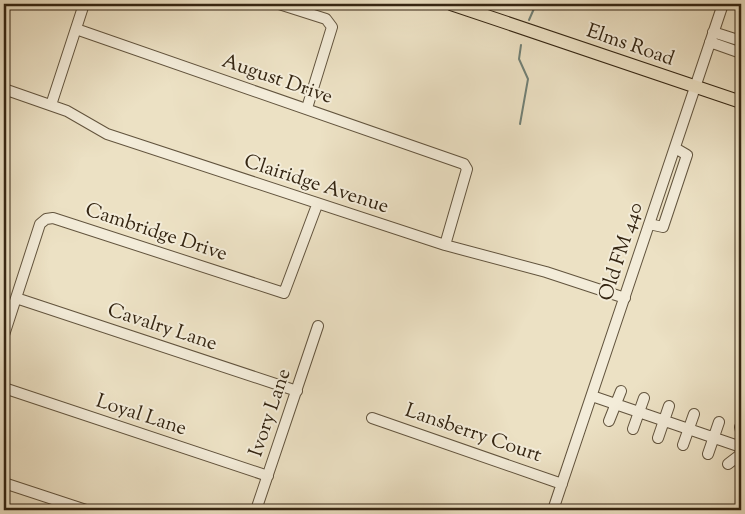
<svg xmlns="http://www.w3.org/2000/svg" width="745" height="514" font-family="'Sorts Mill Goudy',serif">
<style>
.lines{fill:none;stroke-linecap:round;stroke-linejoin:round}
.stream{stroke:#718076;stroke-width:2}
.minor-casing{stroke:#62543e;stroke-width:12}
.major-casing{stroke:#342512;stroke-width:14}
.minor{stroke:#f3ecd9;stroke-width:10}
.major{stroke:#ece1c4;stroke-width:12}
.labels{text-anchor:middle;dominant-baseline:central;stroke-width:4;stroke-linejoin:round;paint-order:stroke}
.street-label{font-size:20px;fill:#342512;stroke:#f3ecd9}
</style>
<rect width="100%" height="100%" fill="#ece1c4"/>
<filter id="stains"><feTurbulence type="fractalNoise" baseFrequency=".004" numOctaves="4"/><feColorMatrix values="0 0 0 0 .2 0 0 0 0 .09 0 0 0 0 .02 0 0 0 .5 -.17"/></filter>
<radialGradient id="worn" r=".72"><stop offset=".6" stop-color="#630" stop-opacity="0"/><stop offset="1" stop-color="#630" stop-opacity=".3"/></radialGradient>
<g class="lines">
<!-- stream -->
<path class="stream" d="M529 20 536 4
M520 124 528 79 519 59 521 45"/>
<defs>
<path id="minor" d="M279 4 326 19 332 27 307 108
M76 29 464 164 467 169 445 245
M713 32 741 41
M710 42 741 53
M4 89 67 111 107 134 445 245 546 272 625 298
M51 105 84 4
M649 224 663 227 687 155 675 148
M16 298 297 391
M4 335 40 224 46 219 53 218 284 293 317 205
M4 388 268 476
M592 396 741 447
M372 418 562 484
M609 421 621 391
M740 427 741 431
M633 429 644 398
M658 438 669 406
M683 445 694 414
M708 454 719 422
M728 464 741 454
M4 483 86 510
M256 510 318 326
M553 510 723 4"/>
<path id="major" d="M451 4 741 102"/>
</defs>
<!-- minor casing -->
<use href="#minor" class="minor-casing"/>
<!-- major casing -->
<use href="#major" class="major-casing"/>
<!-- minor -->
<use href="#minor" class="minor"/>
<!-- major -->
<use href="#major" class="major"/>
</g>
<g class="labels">
<!-- street labels -->
<g class="street-label">
<text transform="translate(630 46) rotate(19)">Elms Road</text>
<text transform="translate(277 80) rotate(19)">August Drive</text>
<text transform="translate(316 185) rotate(18)">Clairidge Avenue</text>
<text transform="translate(156 233) rotate(18)">Cambridge Drive</text>
<text transform="translate(622 252) rotate(-72)">Old FM 440</text>
<text transform="translate(162 328) rotate(18)">Cavalry Lane</text>
<text transform="translate(271 413) rotate(-71)">Ivory Lane</text>
<text transform="translate(141 416) rotate(18)">Loyal Lane</text>
<text transform="translate(473 434) rotate(19)">Lansberry Court</text>
</g>
</g>
<!-- margin -->
<rect width="745" height="514" fill="none" stroke="#ece1c4" stroke-width="20"/>
<rect x="5" y="5" width="735" height="504" fill="none" stroke="#342512" stroke-width="2.5"/>
<rect x="10" y="10" width="725" height="494" fill="none" stroke="#342512"/>
<rect width="100%" height="100%" filter="url(#stains)"/>
<rect width="100%" height="100%" fill="url(#worn)"/>
</svg>
